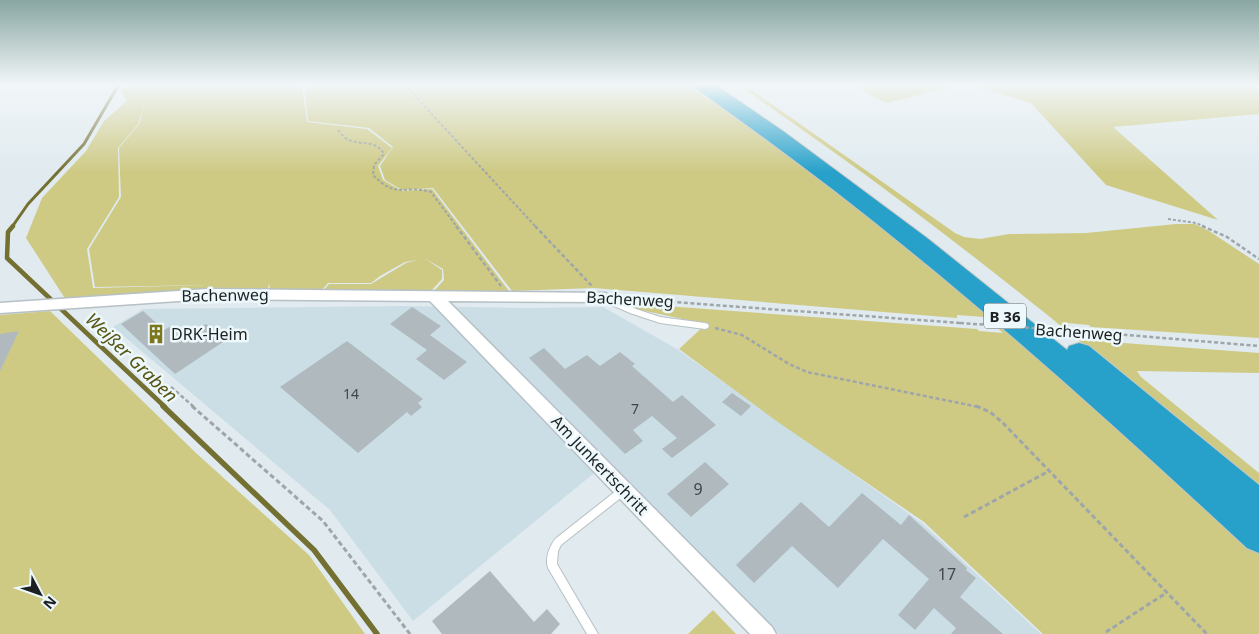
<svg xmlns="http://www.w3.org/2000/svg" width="1259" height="634" font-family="'Noto Sans',sans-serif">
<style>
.built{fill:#cbdee6}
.green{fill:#ceca84;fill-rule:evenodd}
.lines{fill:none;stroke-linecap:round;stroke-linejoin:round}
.stream-far2{stroke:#737032;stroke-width:3}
.stream-far1{stroke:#737032;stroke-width:4.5}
.stream{stroke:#737032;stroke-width:5.5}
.building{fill:#afb9be}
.lane-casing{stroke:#b6c0c5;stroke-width:2}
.street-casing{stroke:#b6c0c5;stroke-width:3}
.highway-casing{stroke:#c4c5c5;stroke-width:2}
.path-far2{stroke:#9ea6a9;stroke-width:2;stroke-dasharray:3 2;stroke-linecap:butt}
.path-far1{stroke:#9ea6a9;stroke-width:2.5;stroke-dasharray:4 2.5;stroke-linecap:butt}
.path{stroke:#9ea6a9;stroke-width:3;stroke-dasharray:5 3;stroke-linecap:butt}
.lane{fill:#fff;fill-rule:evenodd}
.street{fill:#fff;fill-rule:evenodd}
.highway{fill:#27a1ca;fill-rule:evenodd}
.path-bridge{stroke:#9ea6a9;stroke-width:2.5;stroke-dasharray:4 2.5;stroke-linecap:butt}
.labels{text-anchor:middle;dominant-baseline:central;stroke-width:5;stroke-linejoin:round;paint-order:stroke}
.number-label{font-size:14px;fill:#414648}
.shield{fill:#edf8fc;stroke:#5b6163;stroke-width:1}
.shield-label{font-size:15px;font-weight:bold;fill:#1c2021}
.street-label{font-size:16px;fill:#1c2021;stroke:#edf8fc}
.poi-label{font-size:16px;fill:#1c2021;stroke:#edf8fc;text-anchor:start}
.near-number-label{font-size:16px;fill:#414648}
.water-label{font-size:18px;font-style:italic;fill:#585412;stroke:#edf8fc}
</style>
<rect width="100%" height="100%" fill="#e0eaef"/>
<!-- built -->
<path class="built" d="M402 306 529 308 603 307 677 349 922 523 1041 634H779L609 461 413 621 330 510 113 327 143 309Z"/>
<!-- green -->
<path class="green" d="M125 84H167V87L169 84H302L307 122 367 129 392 148 378 166 383 180 402 191 432 189 509 291H434L444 280 443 269 424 258 442 270V279L431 291 324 290 329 284H371L406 263 417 260 405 262 380 276 371 283H328L322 290 270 289 269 283 268 290 66 300 26 238 42 198 86 151 104 121 127 101 121 92ZM145 98 140 123 119 148 121 197 89 249 95 287 208 285 93 288 87 249 119 197 118 148 139 123Z
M304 84H686L744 123 861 210 1012 334 1259 553V634H1043L924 522 775 420 679 349 706 324 636 309 624 303 977 329 979 331 1003 333 985 317 957 315V318L594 288 512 291 433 188 402 190 385 180 380 166 393 147 369 128 308 121Z
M737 84H743L955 233 964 237 980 239 1009 234 1086 233 1176 224H1195L1209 231 1259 264V338L1091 327 1089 325 1066 323 1083 340 1259 353V373L1137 371 1141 377 1259 473V490C1150 399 1041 307 927 221 865 173 801 129 737 84Z
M851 84H1246L1259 90V114L1113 127 1218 220 1106 185 1031 103 965 84 886 103Z
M50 311 196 453 309 555 365 634H0V315Z
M713 610 736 634H688Z"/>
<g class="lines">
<!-- stream-far2 -->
<path class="stream-far2" d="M12 227 28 204 84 144 119 84"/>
<!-- stream-far1 -->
<path class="stream-far1" d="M13 226 8 232 7 258 165 407"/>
<!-- stream -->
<path class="stream" d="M163 406 314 550 377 634"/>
</g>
<!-- building -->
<path class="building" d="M412 307 441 326 430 335 467 362 444 380 416 359 427 350 390 324Z
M143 311 164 330 171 326 184 337 206 324 226 340 175 374 121 324Z
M19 331 0 371V334Z
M347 341 423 399 418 403 422 407 411 416 407 412 358 453 280 387Z
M544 348 565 369 587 355 600 366 620 352 635 364 632 366 673 402 682 395 716 425 672 458 662 449 677 438 652 416 633 430 643 441 625 454 529 358Z
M732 393 751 406 741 416 722 402Z
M705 462 729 484 691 517 667 494Z
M862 493 901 525 909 515 967 568 966 570 976 578 960 597 1003 634H951L956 628 934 608 915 630 898 615 929 579 883 539 838 588 792 546 754 583 736 565 801 502 829 527Z
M490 571 534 622 547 609 560 624 551 634H442L432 621Z"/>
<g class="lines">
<defs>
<path id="lane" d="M601 294 636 309 660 317 705 323 708 324 709 326 708 328 705 329 660 323 630 313 598 299 597 297 598 295Z
M624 486 627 487 629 490 627 493 561 545 558 551 557 564 598 634H587L548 568C545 558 549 548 555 539L621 487Z"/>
<path id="street" d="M208 289 606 293 608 297 606 301 601 302 448 301 772 627 776 634H750L430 301 208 299 0 313V303Z"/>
<path id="highway" d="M693 84H714L783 131 927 238 1067 350 1069 346 1079 343 1089 346 1259 485V553L1247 548C1137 446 1026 345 909 250 840 193 768 140 695 88Z"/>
</defs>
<!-- lane casing -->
<use href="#lane" class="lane-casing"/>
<!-- street casing -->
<use href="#street" class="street-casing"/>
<!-- highway casing -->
<use href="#highway" class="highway-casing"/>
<!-- path-far2 -->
<path class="path-far2" d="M404 84 536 227
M1246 84 1259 90
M338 130C341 133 343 137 347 139 360 146 376 139 384 154L374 165 373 175C397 200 404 184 431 192L457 227
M1168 219 1196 223 1205 227"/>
<!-- path-far1 -->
<path class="path-far1" d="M456 226 501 286
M535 226 592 286
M1202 226 1227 237 1259 259
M632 299 960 323
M715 328 742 335 789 364 807 372 979 407
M1091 332 1259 346
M171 387 194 407"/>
<!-- path -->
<path class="path" d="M192 406 323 521 410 634
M976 406 990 412 1002 422 1207 634
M964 517 1049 471
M1106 632 1166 593"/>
<!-- lane -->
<use href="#lane" class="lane"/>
<!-- street -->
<use href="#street" class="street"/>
<!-- highway -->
<use href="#highway" class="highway"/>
<!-- path-bridge -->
<path class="path-bridge" d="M960 323 1091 332"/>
</g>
<!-- sky -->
<linearGradient id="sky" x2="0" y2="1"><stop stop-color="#88a6a2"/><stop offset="0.49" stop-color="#f1f6f8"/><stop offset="1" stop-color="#f1f6f8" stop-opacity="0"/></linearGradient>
<rect width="1259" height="172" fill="url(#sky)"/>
<!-- icons -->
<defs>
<symbol id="building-bare" viewBox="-9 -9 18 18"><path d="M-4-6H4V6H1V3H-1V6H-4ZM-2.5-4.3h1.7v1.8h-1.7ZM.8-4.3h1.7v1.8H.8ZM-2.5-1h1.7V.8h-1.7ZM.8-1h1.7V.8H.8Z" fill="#7d771c" stroke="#edf8fc" stroke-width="2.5" paint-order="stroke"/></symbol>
</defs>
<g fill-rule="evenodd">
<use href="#building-bare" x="142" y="320" width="28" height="28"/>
</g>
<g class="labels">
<!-- number labels -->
<g class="number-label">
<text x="351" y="393">14</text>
<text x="635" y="408">7</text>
</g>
<!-- shield labels -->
<rect class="shield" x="984" y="303.5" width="42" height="25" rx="4"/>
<g class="shield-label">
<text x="1005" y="316">B 36</text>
</g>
<!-- street labels -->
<g class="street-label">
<text transform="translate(225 295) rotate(-1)">Bachenweg</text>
<text transform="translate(630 299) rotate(3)">Bachenweg</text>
<text transform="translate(1079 332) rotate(4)">Bachenweg</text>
<text transform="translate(600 465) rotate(46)">Am Junkertschritt</text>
</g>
<!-- poi labels -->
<g class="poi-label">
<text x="171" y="334">DRK-Heim</text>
</g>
<!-- near-number labels -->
<g class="near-number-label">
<text x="698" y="489">9</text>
<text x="947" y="574">17</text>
</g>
<!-- water labels -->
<g class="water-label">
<text transform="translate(132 357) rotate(44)">Weißer Graben</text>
</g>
</g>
<!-- north arrow -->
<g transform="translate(40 594) rotate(131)" stroke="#edf8fc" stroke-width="4" paint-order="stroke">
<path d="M0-4L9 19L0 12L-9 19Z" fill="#1c2021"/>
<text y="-8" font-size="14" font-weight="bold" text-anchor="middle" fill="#1c2021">N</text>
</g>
</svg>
